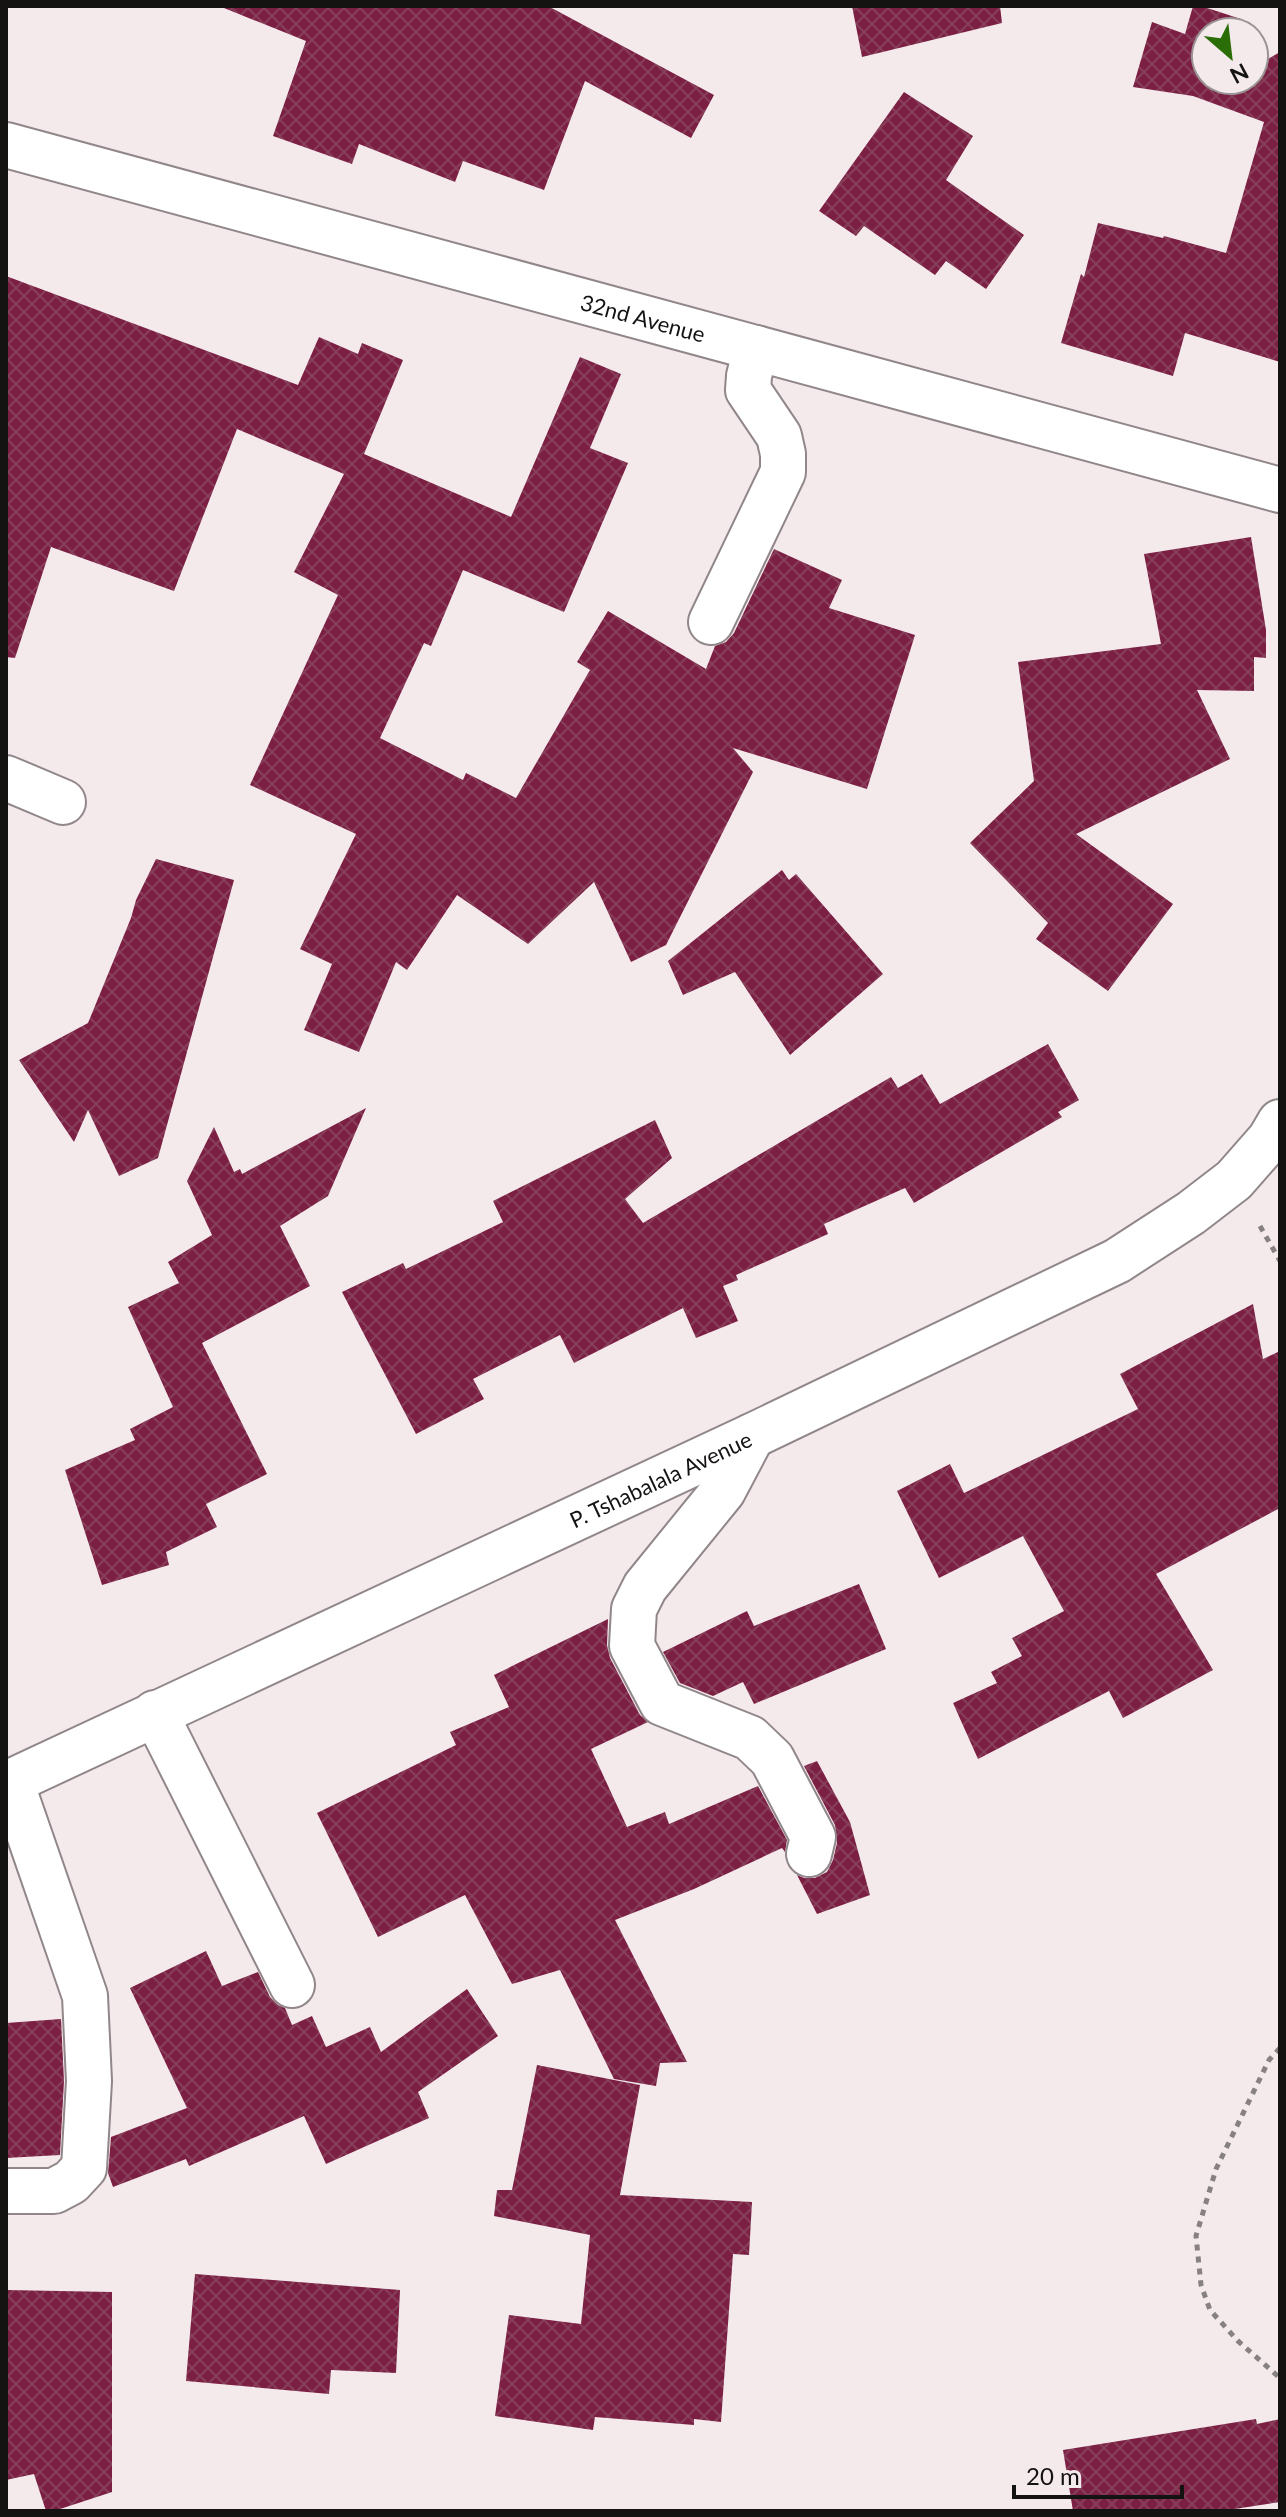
<svg xmlns="http://www.w3.org/2000/svg" width="1286" height="2517" font-family="Lato,sans-serif">
<style>
.building{fill:url(#building-cross-hatch)}
.lines{fill:none;stroke-linecap:round;stroke-linejoin:round}
.minor-casing{stroke:#91878a;stroke-width:48}
.path{stroke:#888182;stroke-width:5;stroke-dasharray:6 6;stroke-linecap:butt}
.minor{stroke:#fff;stroke-width:44}
.labels{text-anchor:middle;dominant-baseline:central;stroke-width:8;stroke-linejoin:round;paint-order:stroke}
.street-label{font-size:22px;fill:#151212;stroke:#f4eaec}
</style>
<defs>
<pattern id="building-cross-hatch" width="8" height="8" patternUnits="userSpaceOnUse" patternTransform="scale(2)"><rect width="8" height="8" fill="#7b1f43"/><path d="M0 0l8 8M0 8l8-8" fill="none" stroke="#873e5a"/></pattern>
</defs>
<rect width="100%" height="100%" fill="#f4eaec"/>
<!-- building -->
<path class="building" d="M224 6H548L714 95 691 138 585 81 544 190 463 161 455 182 359 144 352 164 273 136 306 41 224 8Z
M852 6H1000L1002 23 862 57Z
M1193 6H1201L1241 19 1237 32H1206V80H1222L1220 87 1232 80H1254V67L1280 52V362L1185 333 1173 376 1061 343 1081 274 1084 277 1098 223 1163 238 1164 236 1226 253 1264 122 1193 96 1133 87 1152 22 1185 34Z
M904 92 973 136 946 180 1024 235 986 289 946 261 935 275 864 226 856 236 819 211Z
M6 276 298 385 319 337 358 354 362 343 403 360 364 454 511 517 580 357 621 374 590 448 628 463 564 612 463 570 431 646 424 643 380 738 463 780 466 773 516 798 590 670 577 662 608 611 706 669 715 646 726 642 734 633 774 549 842 580 829 608 915 635 867 789 733 748 753 772 666 945 631 962 594 882 528 944 457 895 407 970 396 962 359 1052 304 1030 332 964 300 949 356 834 250 785 338 595 294 572 344 474 237 429 174 591 51 547 15 658 6 657Z
M1251 537 1266 630V658L1254 657V691L1197 690 1230 759 1076 834 1173 904 1108 991 1036 939 1048 923 970 843 1034 781 1018 662 1161 644 1144 554Z
M156 859 234 880 158 1158 119 1176 88 1110 74 1142 19 1060 88 1023 131 918 136 900Z
M782 870 789 880 796 874 883 974 790 1055 735 972 683 995 668 961Z
M1048 1044 1079 1100 1058 1112 1062 1117 914 1203 905 1188 824 1224 828 1234 736 1275 738 1280 723 1286 738 1321 696 1338 683 1308 574 1363 560 1335 473 1379 484 1399 416 1434 342 1292 403 1263 406 1269 503 1222 493 1201 655 1120 672 1158 625 1199 643 1223 891 1077 898 1088 922 1074 940 1104Z
M366 1108 328 1196 280 1226 310 1286 202 1343 267 1474 206 1504 217 1527 166 1552 169 1565 102 1585 65 1470 135 1440 130 1429 173 1407 128 1307 179 1283 168 1262 212 1235 187 1181 214 1127 234 1172 240 1169 242 1174Z
M1253 1304 1263 1359 1280 1351V1508L1156 1574 1213 1670 1123 1718 1109 1691 978 1759 953 1703 997 1683 991 1672 1022 1656 1012 1638 1064 1611 1023 1536 939 1578 897 1491 950 1464 964 1493 1138 1409 1120 1374Z
M859 1584 886 1649 754 1704 743 1682 713 1696 680 1683 663 1652 747 1611 754 1626Z
M608 1619 607 1645 610 1658 640 1715 648 1722 591 1749 627 1827 665 1812 669 1824 758 1786 787 1840 785 1852 782 1848 694 1889 615 1920 687 2062 660 2063 656 2086 614 2079 560 1970 512 1984 465 1895 378 1937 317 1813 456 1745 450 1732 509 1707 494 1675Z
M817 1761 850 1822 870 1895 817 1914 797 1875 804 1878H815L827 1872 833 1860 837 1843 835 1825 804 1766Z
M206 1951 222 1986 258 1972 270 1997 278 2005 285 2008 292 2025 312 2016 326 2047 370 2027 381 2052 467 1989 498 2036 418 2092 429 2118 326 2164 304 2116 189 2166 186 2159 113 2187 108 2173 111 2137 187 2108 130 1988Z
M61 2019 64 2081 60 2155 6 2158V2023Z
M537 2065 640 2085 620 2195 752 2202 749 2255 733 2254 721 2422 694 2419V2425L595 2417 593 2430 495 2416 509 2315 581 2324 590 2235 494 2216 497 2190H512Z
M195 2274 400 2290 396 2373 331 2370 329 2394 186 2381Z
M6 2290 112 2292V2492L54 2511H46L34 2474 6 2480Z
M1256 2419 1257 2424 1280 2419V2502L1222 2511H1073L1063 2450Z"/>
<g class="lines">
<defs>
<g id="minor">
<path id="s1" d="M6 145 1280 490"/>
<path d="M711 622 783 472V454L779 436 748 390 749 376 756 348"/>
<path d="M6 778 63 802"/>
<path d="M752 1436 723 1491 645 1587 634 1609 632 1646 662 1703 750 1738 772 1759 813 1837 809 1854"/>
<path d="M155 1713 292 1985"/>
<path id="s2" d="M6 1784 752 1436 1117 1261 1191 1213 1234 1180 1270 1139 1280 1122"/>
<path d="M6 2191H54L71 2182 84 2168 89 2081 85 1996 11 1782"/>
</g>
</defs>
<!-- minor casing -->
<use href="#minor" class="minor-casing"/>
<!-- path -->
<path class="path" d="M1260 1226 1280 1261
M1280 2048 1269 2060 1216 2169 1196 2236 1201 2285 1210 2310 1238 2341 1280 2378"/>
<!-- minor -->
<use href="#minor" class="minor"/>
</g>
<g class="labels">
<!-- street labels -->
<g class="street-label">
<text stroke="none"><textPath href="#s1" startOffset="660">32nd Avenue</textPath></text>
<text stroke="none"><textPath href="#s2" startOffset="722">P. Tshabalala Avenue</textPath></text>
</g>
</g>
<!-- border -->
<rect width="1286" height="2517" fill="none" stroke="#151212" stroke-width="16"/>
<!-- north arrow -->
<g transform="translate(1230 56) rotate(152)"><circle r="38" fill="#f4eaec" stroke="#9b9495" stroke-width="2"/>
<path d="M0-6L14 30L0 20L-14 30Z" fill="#2b6e07"/>
<text y="-12" font-size="22" font-weight="bold" text-anchor="middle" fill="#151212">N</text>
</g>
<!-- scale -->
<path d="M1014 2485v12h168v-12" fill="none" stroke="#151212" stroke-width="4"/>
<text x="1026" y="2485" font-size="24" fill="#151212" stroke="#f4eaec" stroke-width="6" paint-order="stroke">20 m</text>
</svg>
